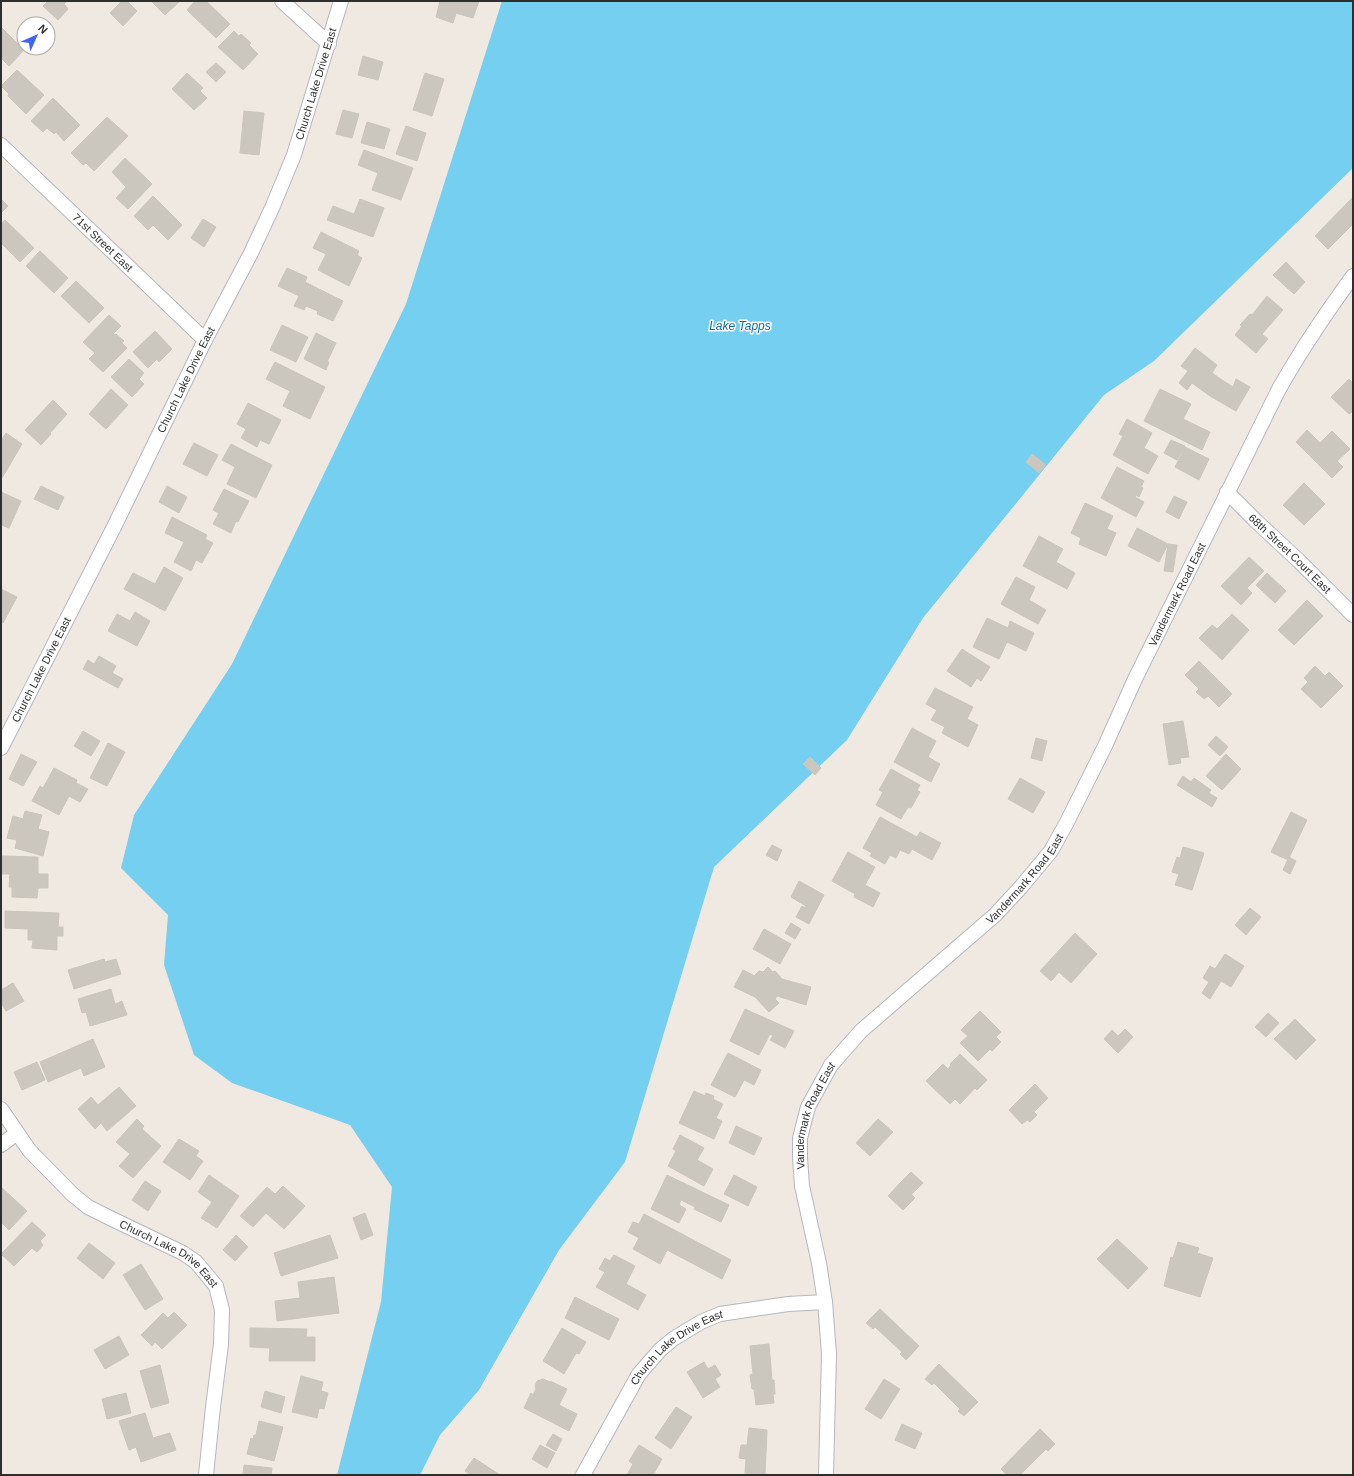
<svg xmlns="http://www.w3.org/2000/svg" width="1354" height="1476" font-family="Helvetica,sans-serif">
<style>
.water{fill:#75cff0}
.building{fill:#cbc7bf;stroke:#cbc5ba}
.lines{fill:none;stroke-linecap:round;stroke-linejoin:round}
.minor-casing{stroke:#b4b7c1;stroke-width:16}
.minor{stroke:#fff;stroke-width:14}
.labels{text-anchor:middle;dominant-baseline:central;stroke-width:3;stroke-linejoin:round;paint-order:stroke}
.street-label{font-size:11px;fill:#2e2e2e;stroke:#fff}
.water-label{font-size:12px;font-style:italic;fill:#0d6fa3;stroke:#fff}
</style>
<rect width="100%" height="100%" fill="#efe9e1"/>
<!-- water -->
<path class="water" d="M502 1H1353V168L1154 361 1104 395 923 618 847 740 714 867 625 1162 559 1250 479 1390 440 1435 420 1475H337L381 1302 392 1187 350 1125 232 1083 194 1055 164 965 168 915 121 868 134 815 232 664 406 304Z"/>
<!-- building -->
<path class="building" d="M48 1H67L64 4 68 9 58 20 43 6Z
M122 1H127L137 11 123 26 110 13Z
M151 1H180L165 15Z
M195 1H206L230 24 216 38 187 10Z
M440 1H479L473 18 456 13 453 23 436 17Z
M1 27 24 50 9 66 1 58Z
M234 31 239 36 241 34 251 43 249 45 258 54 243 70 218 47Z
M363 56 383 62 378 80 358 75Z
M216 63 226 72 216 82 206 72Z
M17 70 44 95 26 114 8 96 9 94 1 86Z
M187 73 203 88 200 91 207 98 194 110 172 89Z
M425 73 444 79 432 116 413 110Z
M53 98 80 125 64 141 56 132 54 134 47 128 43 132 31 121Z
M343 110 359 114 352 138 336 134Z
M244 111 264 113 259 155 240 153Z
M107 117 128 136 94 171 86 163 83 165 71 153Z
M367 122 390 129 384 149 361 143Z
M406 126 426 133 417 161 396 154Z
M364 150 413 168 401 200 372 190 378 173 358 165Z
M125 158 152 184 128 209 116 198 126 187 112 172Z
M153 196 182 225 168 240 153 225 148 230 134 216Z
M1353 197V224L1328 249 1315 236Z
M1 199 8 206 1 213Z
M360 199 384 208 373 237 327 220 333 206 354 214Z
M203 219 216 227 204 247 191 238Z
M5 220 34 248 20 262 1 243V224Z
M321 232 359 251 357 255 362 258 349 286 318 270 326 254 313 248Z
M40 251 68 278 54 293 26 266Z
M1286 262 1305 282 1294 294 1273 275Z
M287 268 307 277 305 282 343 301 333 321 317 314 318 311 306 306 304 310 294 306 299 296 278 286Z
M76 281 104 308 89 323 61 296Z
M1267 296 1283 310 1262 334 1268 339 1256 353 1235 335 1242 326 1240 325 1250 314 1252 315Z
M109 315 121 326 113 334 114 335 116 334 124 341 122 343 127 348 103 372 89 359 95 353 83 342Z
M282 325 308 337 296 362 270 350Z
M155 331 172 349 159 362 157 359 148 368 133 352Z
M316 333 336 343 327 362H329L326 370 304 359Z
M1195 348 1217 365 1212 373 1222 380 1233 387 1236 379 1250 387 1236 411 1210 396 1192 383 1187 390 1179 383 1188 371 1181 366Z
M129 359 144 373 139 379 144 384 132 397 111 377Z
M275 362 325 387 310 419 283 406 290 391 266 379Z
M1349 379 1353 383V413L1352 412 1349 414 1331 397Z
M111 389 128 405 106 429 89 414Z
M1160 389 1191 404 1183 419 1210 432 1202 450 1144 421Z
M53 400 67 414 50 433 51 434 41 445 25 430Z
M248 403 281 420 269 444 260 440 257 447 241 438 246 429 237 424Z
M1127 419 1152 433 1144 448 1158 456 1148 474 1113 455 1123 436 1119 434Z
M1307 430 1320 443 1332 431 1350 449 1337 461 1343 467 1332 478 1296 442Z
M6 433 22 444 2 478 1 441Z
M1171 440 1185 446 1177 460 1164 453Z
M194 443 218 455 207 476 183 464Z
M231 444 272 465 256 498 227 484 235 467 222 460Z
M1185 447 1209 459 1199 480 1175 467Z
M1032 454 1046 465 1039 473 1026 462Z
M1117 467 1144 481 1141 487 1143 488 1139 497 1136 495 1135 497 1144 502 1136 517 1101 498Z
M1304 483 1325 504 1304 525 1283 505Z
M41 486 64 497 58 510 34 499Z
M167 486 187 497 179 513 159 502Z
M224 489 249 501 238 522 236 521 231 533 213 524 219 513 213 510Z
M1 492 21 501 9 528 1 525Z
M1174 496 1187 502 1179 519 1166 512Z
M1085 503 1113 516 1107 529 1116 533 1106 556 1079 544 1081 538 1071 533Z
M172 517 207 535 205 539 213 543 202 563 196 560 191 571 174 562 184 542 165 533Z
M1137 528 1168 544 1159 562 1128 546Z
M1039 536 1063 549 1056 562 1075 573 1067 589 1023 566Z
M1168 544 1177 545 1173 572 1164 571Z
M1249 557 1264 571 1247 588 1252 593 1241 605 1221 586Z
M164 567 183 578 165 611 124 589 133 573 155 584Z
M1267 573 1286 591 1275 603 1256 585Z
M1016 577 1035 587 1029 600 1046 610 1038 624 1001 604Z
M1 589 17 597 3 623 1 622Z
M1307 600 1323 616 1294 645 1278 630Z
M135 612 150 621 137 646 108 631 117 614 130 621Z
M1232 614 1249 630 1222 660 1199 638 1212 625 1217 629Z
M987 618 1008 628 1010 621 1034 633 1026 651 1007 642 999 659 973 647Z
M962 649 990 667 981 681 977 678 971 687 947 671Z
M99 656 116 666 112 673 123 679 118 688 83 669 88 660 94 664Z
M1199 661 1232 694 1219 707 1208 696 1204 699 1196 692 1199 689 1185 675Z
M1315 666 1325 676 1329 672 1343 686 1321 708 1301 689 1308 682 1304 678Z
M935 688 973 707 967 719 978 725 968 747 942 733 945 727 931 720 937 710 926 704Z
M1183 721 1189 757 1180 758 1181 763 1169 765 1163 724Z
M912 728 936 741 928 757 940 764 931 782 894 762Z
M83 731 100 741 91 756 74 746Z
M1216 736 1228 747 1220 756 1208 745Z
M1036 738 1047 741 1042 761 1031 758Z
M108 743 125 752 107 786 90 778Z
M21 754 37 762 23 786 9 779Z
M1226 754 1241 769 1222 790 1206 776Z
M810 757 821 768 815 775 803 764Z
M54 768 77 780 76 783 88 789 80 802 69 796 59 815 32 801 40 786 43 788Z
M891 769 920 785 917 790 920 792 911 808 908 807 901 819 876 805 883 792 879 790Z
M1183 776 1191 782 1194 778 1211 790 1209 793 1217 798 1212 807 1177 785Z
M1020 778 1045 792 1033 813 1008 799Z
M25 811 42 815 38 829 49 832 43 856 15 848 17 840 7 838 13 816 23 819Z
M1291 812 1307 820 1288 860 1271 852Z
M880 817 917 837 920 832 941 843 932 860 912 849 909 854 900 850 896 858 890 855 885 864 870 856 872 853 863 848Z
M772 845 782 850 777 861 766 855Z
M1183 847 1204 853 1192 890 1175 885 1179 874 1172 872 1177 857 1180 858Z
M848 852 875 867 865 885 880 893 873 907 854 897 855 894 832 881Z
M1 856 38 857V874H48V888H38L37 898 12 897V887H9L10 874H1Z
M1289 857 1296 861 1290 874 1283 870Z
M799 881 824 895 809 924 796 917 802 906 805 908 806 906 791 897Z
M1250 908 1261 917 1246 935 1235 925Z
M5 911 59 913 58 927H63V936H57V950L32 948 33 940H28V929L5 928Z
M791 923 801 929 795 939 785 933Z
M764 929 791 944 780 964 753 949Z
M1075 933 1097 954 1071 983 1059 972 1051 981 1040 971Z
M1225 954 1244 966 1231 987 1221 981 1210 999 1202 993 1209 982 1203 978 1210 966 1215 969Z
M104 959 105 962 116 959 121 974 74 989 68 970Z
M768 967 773 972 775 971 782 979 811 987 806 1005 777 996 775 999 779 1003 769 1012 755 997 734 987 743 970 755 976 756 974 759 971 763 972Z
M13 983 24 1001 6 1011 1 1002V990Z
M111 989 115 1004 122 1001 127 1015 90 1026 86 1012 82 1013 78 999Z
M745 1009 794 1031 785 1048 770 1040 773 1036 770 1034 759 1055 730 1041Z
M980 1011 1001 1032 996 1037 1001 1042 992 1051 990 1049 978 1061 960 1043 968 1036 961 1030Z
M1268 1013 1279 1023 1266 1037 1255 1027Z
M1295 1019 1316 1040 1296 1060 1274 1039Z
M1125 1029 1133 1037 1118 1053 1104 1039 1112 1030 1118 1036Z
M93 1039 105 1067 84 1076 81 1068 48 1082 40 1062Z
M728 1053 761 1070 754 1085 744 1080 735 1097 711 1085Z
M960 1054 987 1080 977 1090 975 1088 960 1104 955 1099 950 1104 926 1081 943 1064 948 1069 951 1065 950 1064Z
M37 1062 45 1080 22 1090 14 1072Z
M1035 1084 1048 1098 1034 1112 1037 1115 1030 1122 1027 1120 1022 1124 1009 1110Z
M119 1087 136 1106 107 1131 101 1123 95 1129 78 1109 91 1097 98 1105Z
M694 1091 705 1096 706 1093 714 1096 713 1099 723 1104 716 1118 722 1121 714 1139 679 1123Z
M137 1119 144 1126 142 1129 161 1146 133 1178 119 1166 130 1154 116 1142Z
M878 1119 893 1132 870 1156 856 1143Z
M736 1126 762 1138 754 1155 729 1143Z
M680 1135 704 1148 697 1160 713 1169 704 1186 668 1166 676 1151 673 1149Z
M179 1139 199 1151 196 1156 203 1161 190 1180 163 1162Z
M911 1172 923 1183 912 1194 900 1183Z
M209 1175 239 1196 217 1228 201 1218 212 1202 198 1192Z
M667 1175 729 1205 721 1222 694 1209 695 1207 681 1200 679 1205 686 1209 679 1223 651 1209Z
M734 1175 757 1187 748 1206 724 1194Z
M145 1181 161 1191 148 1211 132 1200Z
M900 1183 915 1198 903 1210 888 1196Z
M283 1186 305 1206 284 1229 266 1213 253 1227 240 1216 267 1187 275 1194Z
M1 1187 27 1211 9 1230 1 1222Z
M365 1213 373 1235 361 1240 353 1218Z
M644 1214 731 1260 722 1279 667 1250 660 1264 633 1249 639 1238 628 1232 633 1222 639 1224Z
M32 1222 46 1235 40 1241 43 1245 37 1252 32 1248 14 1266 1 1254Z
M236 1235 248 1247 235 1261 223 1250Z
M330 1235 338 1258 281 1276 274 1253Z
M1117 1239 1148 1268 1128 1289 1097 1259Z
M1178 1242 1199 1248 1197 1253 1213 1258 1200 1297 1164 1286 1171 1257 1173 1258Z
M89 1243 115 1263 103 1279 77 1258Z
M614 1255 635 1266 626 1284 646 1295 638 1310 596 1287 605 1272 599 1269 605 1258 610 1261Z
M141 1264 163 1299 145 1310 123 1275Z
M334 1277 339 1313 277 1321 275 1301 300 1298 298 1282Z
M575 1297 619 1319 609 1340 565 1318Z
M880 1309 919 1346 906 1360 900 1354 902 1352 875 1327 873 1329 866 1323Z
M174 1312 187 1325 162 1349 155 1342 152 1346 141 1335 163 1313 168 1318Z
M250 1328 307 1329 306 1337H315V1361H269L270 1348 250 1347Z
M562 1328 586 1342 579 1354 576 1353 564 1374 543 1361Z
M119 1336 129 1355 105 1369 94 1350Z
M769 1344 772 1380H774L775 1394H773L774 1403 756 1405 754 1389H752L750 1375 753 1374 750 1346Z
M704 1362 708 1369 715 1365 721 1375 715 1379 720 1387 703 1398 687 1372Z
M939 1364 978 1402 964 1416 958 1411 960 1409 934 1383 932 1385 925 1379Z
M160 1365 169 1403 151 1408 140 1371Z
M301 1376 323 1382 321 1391 328 1393 324 1409 319 1408 317 1418 292 1412Z
M543 1379 550 1382V1381L567 1389 559 1405 577 1414 569 1431 524 1408 531 1393 533 1395 536 1389 535 1386 537 1381Z
M884 1379 900 1389 881 1419 865 1409Z
M265 1391 285 1397 281 1413 261 1407Z
M126 1393 131 1413 107 1419 102 1399Z
M676 1407 692 1417 671 1449 655 1438Z
M145 1413 153 1438 170 1433 176 1450 141 1462 136 1447 129 1450 119 1421Z
M259 1421 283 1427 274 1461 247 1454 251 1438 253 1439 254 1435H256Z
M902 1424 922 1433 915 1449 895 1440Z
M749 1428 767 1430 765 1475 745 1473 746 1459 739 1458 741 1445H747Z
M1040 1429 1055 1444 1048 1451 1046 1449 1020 1475H1007L1001 1469Z
M553 1434 562 1439 556 1451 546 1445Z
M540 1445 555 1453 547 1468 532 1459Z
M639 1445 662 1459 653 1475H627L633 1464 629 1461Z
M474 1458 500 1475H471L465 1471Z
M244 1465 272 1468 271 1475H243Z"/>
<g class="lines">
<defs>
<g id="minor">
<path d="M282 1 329 44"/>
<path id="s1" d="M1 145 205 340"/>
<path id="s2" d="M1227 492 1258 523 1298 560 1353 615"/>
<path id="s3" d="M1 748 114 527 205 340 251 253 272 208 294 155 341 1"/>
<path id="s4" d="M1 1109 29 1150 72 1194 88 1207 110 1218 183 1253 196 1262 216 1286 222 1310 221 1344 213 1407 206 1475"/>
<path d="M1 1145 17 1133"/>
<path id="s5" d="M583 1475 639 1374 660 1350 673 1339 701 1322 720 1314 788 1304 825 1302"/>
<path id="s6" d="M826 1475 829 1354 825 1302 819 1263 802 1186 800 1158V1138L808 1107 831 1065 861 1031 995 915 1021 887 1051 851 1067 822 1105 746 1135 679 1279 389C1301 350 1326 313 1353 276"/>
</g>
</defs>
<!-- minor casing -->
<use href="#minor" class="minor-casing"/>
<!-- minor -->
<use href="#minor" class="minor"/>
</g>
<g class="labels">
<!-- street labels -->
<g class="street-label">
<text stroke="none"><textPath href="#s3" startOffset="736">Church Lake Drive East</textPath></text>
<text stroke="none"><textPath href="#s1" startOffset="141">71st Street East</textPath></text>
<text stroke="none"><textPath href="#s3" startOffset="412">Church Lake Drive East</textPath></text>
<text stroke="none"><textPath href="#s2" startOffset="88">68th Street Court East</textPath></text>
<text stroke="none"><textPath href="#s6" startOffset="1013">Vandermark Road East</textPath></text>
<text stroke="none"><textPath href="#s3" startOffset="88">Church Lake Drive East</textPath></text>
<text stroke="none"><textPath href="#s6" startOffset="689">Vandermark Road East</textPath></text>
<text stroke="none"><textPath href="#s6" startOffset="365">Vandermark Road East</textPath></text>
<text stroke="none"><textPath href="#s4" startOffset="226">Church Lake Drive East</textPath></text>
<text stroke="none"><textPath href="#s5" startOffset="162">Church Lake Drive East</textPath></text>
</g>
<!-- water labels -->
<g class="water-label">
<text x="740" y="326">Lake Tapps</text>
</g>
</g>
<!-- border -->
<rect width="1354" height="1476" fill="none" stroke="#2e2e2e" stroke-width="4"/>
<!-- north arrow -->
<g transform="translate(36 36) rotate(45)"><circle r="19" fill="#ffffff" stroke="#ababab"/>
<path d="M0-3L7 15L0 10L-7 15Z" fill="#4264fb"/>
<text y="-6" font-size="11" font-weight="bold" text-anchor="middle" fill="#2e2e2e">N</text>
</g>
</svg>
